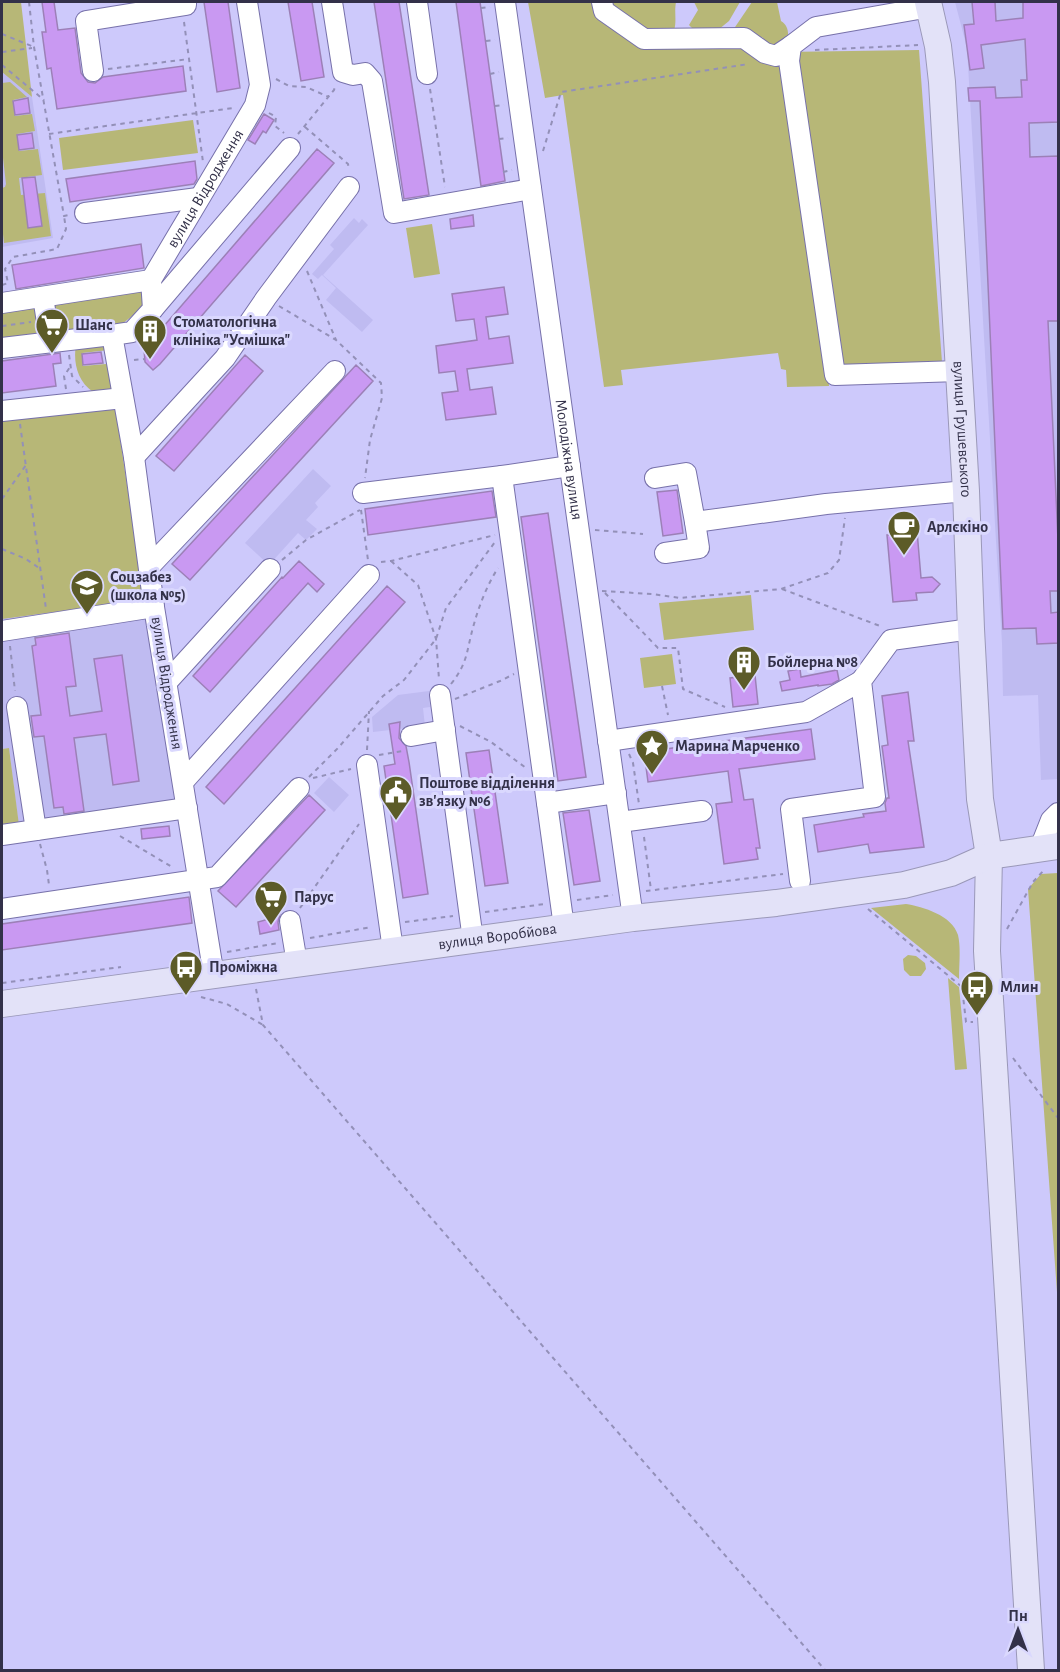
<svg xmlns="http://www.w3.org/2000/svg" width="1060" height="1672" font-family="'Alegreya Sans',sans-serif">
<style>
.built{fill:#bfbbf1}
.green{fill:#b7b777}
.building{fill:#c999f2;stroke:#9c80b7;stroke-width:1.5}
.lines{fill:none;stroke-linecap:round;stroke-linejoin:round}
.minor-casing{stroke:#7771aa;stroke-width:22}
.major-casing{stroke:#9a98b8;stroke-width:28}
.path{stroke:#9390b8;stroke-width:2;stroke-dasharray:4.5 4.5;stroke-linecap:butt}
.minor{stroke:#fff;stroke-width:20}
.major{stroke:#e3e2f8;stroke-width:26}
.labels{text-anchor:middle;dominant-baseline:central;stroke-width:6;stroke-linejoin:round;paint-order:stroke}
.street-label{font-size:16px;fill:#333149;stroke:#dad8fe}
.poi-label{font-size:16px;font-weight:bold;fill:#333149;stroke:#dad8fe;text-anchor:start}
</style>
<rect width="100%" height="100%" fill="#cdc9fb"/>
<!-- built -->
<path class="built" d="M955 2H1058V779L1041 780 1038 695 1003 696 1002 643 967 48Z
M2 72 32 97 53 238 2 247Z
M354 218 359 223 362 219 368 225 323 275 373 320 362 332 326 300 336 288 322 275 318 279 312 274 334 249 330 245Z
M113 408 179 805 19 827 9 748 2 749V619Z
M313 469 331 486 315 503 318 507 306 520 317 529 306 540 298 533 269 565 245 543Z
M429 691 430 707 423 708 425 726 373 732 372 717 398 695Z
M329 777 349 795 334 812 314 793Z"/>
<!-- green -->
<path class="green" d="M2 2H21L32 97 2 72Z
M528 2H598L642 42 743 43 784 52 919 50 942 362 828 367 829 386 787 387 786 370 781 369 778 353 621 370 623 385 604 387 563 95 545 98Z
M606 2H676C674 13 677 20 674 31L646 30 638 22 617 17Z
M694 2H740L729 21 713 34H698L689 25 698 10Z
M752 2H777L781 21C789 26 789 34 787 43L771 48 762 37 752 39 731 33Z
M10 82 27 97 13 100 15 116 32 114 35 131 17 134 19 151 38 149 42 175 19 178 21 195 45 193 51 236 4 243 2 225V188L5 187 6 184 2 149V83Z
M193 120 198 153 63 170 59 138Z
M432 224 440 274 414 278 406 228Z
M143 285 145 301 141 309 122 324 60 332 56 329 52 311 55 301Z
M40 301 44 333 2 339V306Z
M99 341 109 350 82 353 83 366 106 364 112 367 113 387 107 392H93C77 381 73 362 76 344Z
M115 404 144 600 2 619V418Z
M751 595 754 630 664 640 659 603Z
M672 654 676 684 644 688 640 658Z
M9 748 19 825 2 827V749Z
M1058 873V1306L1028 889 1041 874Z
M906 904C923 907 952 915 958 935 961 948 959 965 959 979L871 908Z
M908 955 916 956 925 963 926 969 921 976H910L904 970 903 959Z
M948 978 959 987 967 1069 955 1070Z"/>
<!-- building -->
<path class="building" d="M42 2H54L58 30 75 28 81 73 88 82 95 83 103 77 183 66 186 91 57 109 51 68 47 69 42 32H46Z
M204 2H228L240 88 217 92Z
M288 2H312L324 77 301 81Z
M374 2H399L429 195 404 199Z
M456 2H480L505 181 481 186Z
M972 2H995L996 21 1023 18V2H1059V122L1029 123 1030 157 1059 156V321H1048L1059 562V591H1050L1051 613 1059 612V643L1037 644 1036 628 1003 629 980 101H969L968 88 995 87 996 98 1022 97 1021 80H1027L1025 39 981 45 984 68 970 70 964 25 974 24Z
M28 98 30 113 15 115 13 101Z
M264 114 274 120 266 133 263 131 255 144 248 140Z
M32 133 34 148 19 150 17 135Z
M317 149 334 163 160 364 153 370 145 362 144 349Z
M195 161 197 179 194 184 70 202 66 179Z
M35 177 42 226 28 228 22 178Z
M473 215 474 226 451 229 450 219Z
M141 244 144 268 16 289 12 265Z
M504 287 508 314 486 317 489 339 509 336 513 363 467 369 470 390 492 387 496 414 446 420 442 393 458 391 455 371 439 373 436 346 477 340 474 319 456 321 452 294Z
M101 352 103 363 83 365 82 354Z
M60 353 61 363 53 364 56 386 2 393V361Z
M245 355 263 371 174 471 156 456Z
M356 365 373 381 190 580 172 564Z
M677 490 683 533 663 536 657 492Z
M492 491 496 517 368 535 365 509Z
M548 513 586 777 558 781 521 517Z
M916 519 921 578 932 577 940 584 933 592 916 593 917 600 893 602 887 535H893L892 521Z
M299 561 324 584 317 592 308 583 210 692 193 676 282 577 283 578Z
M387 586 405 602 224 804 206 787Z
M69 633 76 686 66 687 70 716 102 711 94 659 122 655 139 781 113 785 106 734 74 738 84 811 64 814 63 807 54 808 44 736 34 737 31 716 41 715 32 646 36 645 35 638Z
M800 669 801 677 837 670 839 680 832 684 818 686V685L782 691 780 682 790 680 788 671Z
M755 675 758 704 733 707 730 678Z
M908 692 914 741H908L924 847 870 853 868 844 818 852 814 825 864 817 863 814 886 811 885 803 887 798H889L882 746 888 745 882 696Z
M400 722 399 738 406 746 409 762 428 894 403 898 384 766 395 764 389 724Z
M811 729 815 759 739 769 744 800 753 799 760 848H756L758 859 724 864 716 804 732 802 728 771 648 782 644 752Z
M489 750 508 883 485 886 466 753Z
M309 795 325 810 236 907 218 891Z
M589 810 600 881 574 885 563 813Z
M169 826 170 836 142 839 141 829Z
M189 897 192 923 2 950V924Z
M281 910 278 922 279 930 260 934 258 922 269 919 268 912Z"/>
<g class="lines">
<defs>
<g id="minor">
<path d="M332 2 343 72 353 75 365 73 372 81 394 213 531 189"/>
<path d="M417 2 427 74"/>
<path id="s1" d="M505 2 633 918"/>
<path d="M602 2 604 11 644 39 744 38 765 53 776 56 791 46"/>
<path d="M930 7 816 27 791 46 789 61 835 375 959 371"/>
<path d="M93 71 86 21 186 5V2"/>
<path d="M85 213 198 198"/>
<path d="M43 297 50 341"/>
<path d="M2 303 151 280"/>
<path d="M153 309 290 148"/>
<path d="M2 348 112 335"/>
<path d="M2 411 123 398"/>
<path d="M134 457 225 358 266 298 349 187"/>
<path d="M502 476 570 466"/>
<path d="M655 478 686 473 695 522 826 504 966 491"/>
<path d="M363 493 502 476 564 927"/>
<path d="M665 553 699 548 695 522"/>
<path d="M149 567 335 371"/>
<path d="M2 631 154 607"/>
<path d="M167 682 270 569"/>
<path d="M440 695 473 940"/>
<path d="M17 707 36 830"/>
<path d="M411 736 445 730"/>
<path d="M608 741 806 712 861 681"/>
<path d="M367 765 393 950"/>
<path d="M183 782 369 575"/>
<path d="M547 803 616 793"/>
<path d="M620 822 702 811"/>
<path d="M2 835 187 808"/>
<path d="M1040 848 1051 820 1058 813"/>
<path d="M800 881 791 809 875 797 861 681 891 640 971 629"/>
<path d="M2 909 217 877 299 788"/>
<path d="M290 921 297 963"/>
<path id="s2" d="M214 976 154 607 134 457 112 335 132 332 153 309 151 280 255 105 260 85 247 2"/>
</g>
<g id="major">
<path id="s3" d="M928 2 938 46 942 82 966 491 971 629 980 799 989 856 987 951 1031 1670"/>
<path id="s4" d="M2 1004 633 918 776 903 904 885 951 873 989 856 1058 846"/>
</g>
</defs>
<!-- minor casing -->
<use href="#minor" class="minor-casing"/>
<!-- major casing -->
<use href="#major" class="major-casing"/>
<!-- path -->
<path class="path" d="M29 2 34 47 64 216 69 215
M481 8 490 7
M184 22 203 162
M2 34 34 47
M486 41 495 40
M815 50 918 45
M2 52 32 48
M2 65 44 100
M108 69 189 59
M490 74 499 72
M276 79 289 86 306 87 329 97
M430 89 445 187
M495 106 504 105
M269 113 276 117 275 126 284 133
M305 127 348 164 349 170
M49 134 233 108
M298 134 334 90 335 87
M499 139 508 138
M543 151 561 92 749 64
M503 172 512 170
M307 271 336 340
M2 285 8 283 5 269 13 257 57 249 66 229 64 216
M279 306 336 340 381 383 382 398 370 440 365 478
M2 326 31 322
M69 355 72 376 83 387
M134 360 145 359
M66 389 64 376 70 367
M20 424 46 609
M2 499 26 465
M361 510 368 560
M595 530 643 534
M2 549 26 559 39 568
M282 560 306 540 360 510
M391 561 418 585 436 639 439 679
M381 562 391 561 495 535
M782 589 880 626
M602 591 652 594 680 598 781 589 828 573 839 560 845 518
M605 593 658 648H678L683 689 725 707
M10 646 15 691
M451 684C469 661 466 651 474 624 479 606 487 585 498 568
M662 686 668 715
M455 699 500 681 514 674
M460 726 491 742 526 768
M367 750 369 711
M629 754 633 763 639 804
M379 755 403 751
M309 777 338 748 383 696 404 680 436 639 446 608 495 542
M313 778 351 769
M120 836 172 867
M644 837 651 890
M40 844 47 870 49 885
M646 891 783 874
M577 900 613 895
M300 908 359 824
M868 909 962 987 966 1022H973
M485 912 545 904
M405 922 453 916
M1007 929 1033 882 1045 869
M310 938 372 927
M227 952 278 943
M2 983 121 967
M256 989 263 1025 825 1670
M201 997 227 1004 263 1025
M1013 1058 1058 1118"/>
<!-- minor -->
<use href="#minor" class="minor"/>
<!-- major -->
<use href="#major" class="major"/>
</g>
<!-- icons -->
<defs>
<symbol id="supermarket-pin" viewBox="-11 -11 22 30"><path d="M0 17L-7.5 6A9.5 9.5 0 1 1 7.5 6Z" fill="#5c5b28" stroke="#dad8fe"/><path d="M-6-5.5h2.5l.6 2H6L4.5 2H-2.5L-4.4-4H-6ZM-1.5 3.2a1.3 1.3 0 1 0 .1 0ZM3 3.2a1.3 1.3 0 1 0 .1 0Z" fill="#fff"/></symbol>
<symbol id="building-pin" viewBox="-11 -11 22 30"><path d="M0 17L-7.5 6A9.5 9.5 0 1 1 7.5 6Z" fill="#5c5b28" stroke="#dad8fe"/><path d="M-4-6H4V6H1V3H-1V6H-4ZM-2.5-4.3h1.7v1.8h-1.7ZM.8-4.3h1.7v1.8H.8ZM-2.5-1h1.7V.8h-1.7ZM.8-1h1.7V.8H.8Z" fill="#fff"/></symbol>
<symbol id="cafe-pin" viewBox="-11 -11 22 30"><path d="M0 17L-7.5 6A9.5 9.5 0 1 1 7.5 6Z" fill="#5c5b28" stroke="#dad8fe"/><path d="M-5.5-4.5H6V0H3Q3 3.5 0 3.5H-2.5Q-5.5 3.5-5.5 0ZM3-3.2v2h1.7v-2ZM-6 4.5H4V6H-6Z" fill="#fff"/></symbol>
<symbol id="school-pin" viewBox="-11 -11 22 30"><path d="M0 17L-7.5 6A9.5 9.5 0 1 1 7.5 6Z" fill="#5c5b28" stroke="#dad8fe"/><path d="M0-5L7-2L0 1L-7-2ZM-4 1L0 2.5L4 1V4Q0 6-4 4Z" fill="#fff"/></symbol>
<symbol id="sight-pin" viewBox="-11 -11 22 30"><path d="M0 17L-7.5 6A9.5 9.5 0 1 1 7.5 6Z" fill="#5c5b28" stroke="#dad8fe"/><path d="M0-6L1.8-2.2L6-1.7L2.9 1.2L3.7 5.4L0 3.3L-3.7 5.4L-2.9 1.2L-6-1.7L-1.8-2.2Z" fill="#fff"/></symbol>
<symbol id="civic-pin" viewBox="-11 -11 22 30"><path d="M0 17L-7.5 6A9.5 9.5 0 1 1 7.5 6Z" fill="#5c5b28" stroke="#dad8fe"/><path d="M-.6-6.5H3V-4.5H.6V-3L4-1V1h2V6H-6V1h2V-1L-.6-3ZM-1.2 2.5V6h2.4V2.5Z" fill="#fff"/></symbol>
<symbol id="bus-pin" viewBox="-11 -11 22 30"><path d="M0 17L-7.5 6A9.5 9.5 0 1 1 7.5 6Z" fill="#5c5b28" stroke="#dad8fe"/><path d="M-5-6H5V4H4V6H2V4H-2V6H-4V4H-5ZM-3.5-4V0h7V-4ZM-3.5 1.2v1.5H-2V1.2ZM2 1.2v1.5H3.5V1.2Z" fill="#fff"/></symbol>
</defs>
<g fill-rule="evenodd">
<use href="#supermarket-pin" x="33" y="306" width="38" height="52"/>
<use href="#building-pin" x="131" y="312" width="38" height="52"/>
<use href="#cafe-pin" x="885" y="508" width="38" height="52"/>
<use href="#school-pin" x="68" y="567" width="38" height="52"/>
<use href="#building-pin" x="725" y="643" width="38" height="52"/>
<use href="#sight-pin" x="633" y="727" width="38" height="52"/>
<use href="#civic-pin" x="377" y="773" width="38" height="52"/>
<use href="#supermarket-pin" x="252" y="878" width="38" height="52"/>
<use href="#bus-pin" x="167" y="948" width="38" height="52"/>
<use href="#bus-pin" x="958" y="968" width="38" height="52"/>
</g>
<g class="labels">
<!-- street labels -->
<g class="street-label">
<text stroke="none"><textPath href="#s2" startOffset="836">вулиця Відродження</textPath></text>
<text stroke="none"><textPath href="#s3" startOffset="429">вулиця Грушевського</textPath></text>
<text stroke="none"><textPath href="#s1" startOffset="462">Молодіжна вулиця</textPath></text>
<text transform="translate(167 683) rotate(81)">вулиця Відродження</text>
<text stroke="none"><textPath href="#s4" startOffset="500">вулиця Воробйова</textPath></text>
</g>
<!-- poi labels -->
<g class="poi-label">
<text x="173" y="322">Стоматологічна<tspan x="173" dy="18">клініка "Усмішка"</tspan></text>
<text x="75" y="325">Шанс</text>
<text x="927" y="527">Арлєкіно</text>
<text x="110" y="577">Соцзабез<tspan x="110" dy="18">(школа №5)</tspan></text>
<text x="767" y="662">Бойлерна №8</text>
<text x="675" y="746">Марина Марченко</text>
<text x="419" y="783">Поштове відділення<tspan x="419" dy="18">зв'язку №6</tspan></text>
<text x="294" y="897">Парус</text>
<text x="209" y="967">Проміжна</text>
<text x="1000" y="987">Млин</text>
</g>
</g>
<!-- border -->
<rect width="1060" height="1672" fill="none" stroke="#333149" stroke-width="6"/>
<!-- north arrow -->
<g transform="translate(1018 1630)" stroke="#dad8fe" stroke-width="4.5" paint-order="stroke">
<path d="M0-4.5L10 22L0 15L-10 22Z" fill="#333149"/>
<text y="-9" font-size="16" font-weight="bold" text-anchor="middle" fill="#333149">Пн</text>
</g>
</svg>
